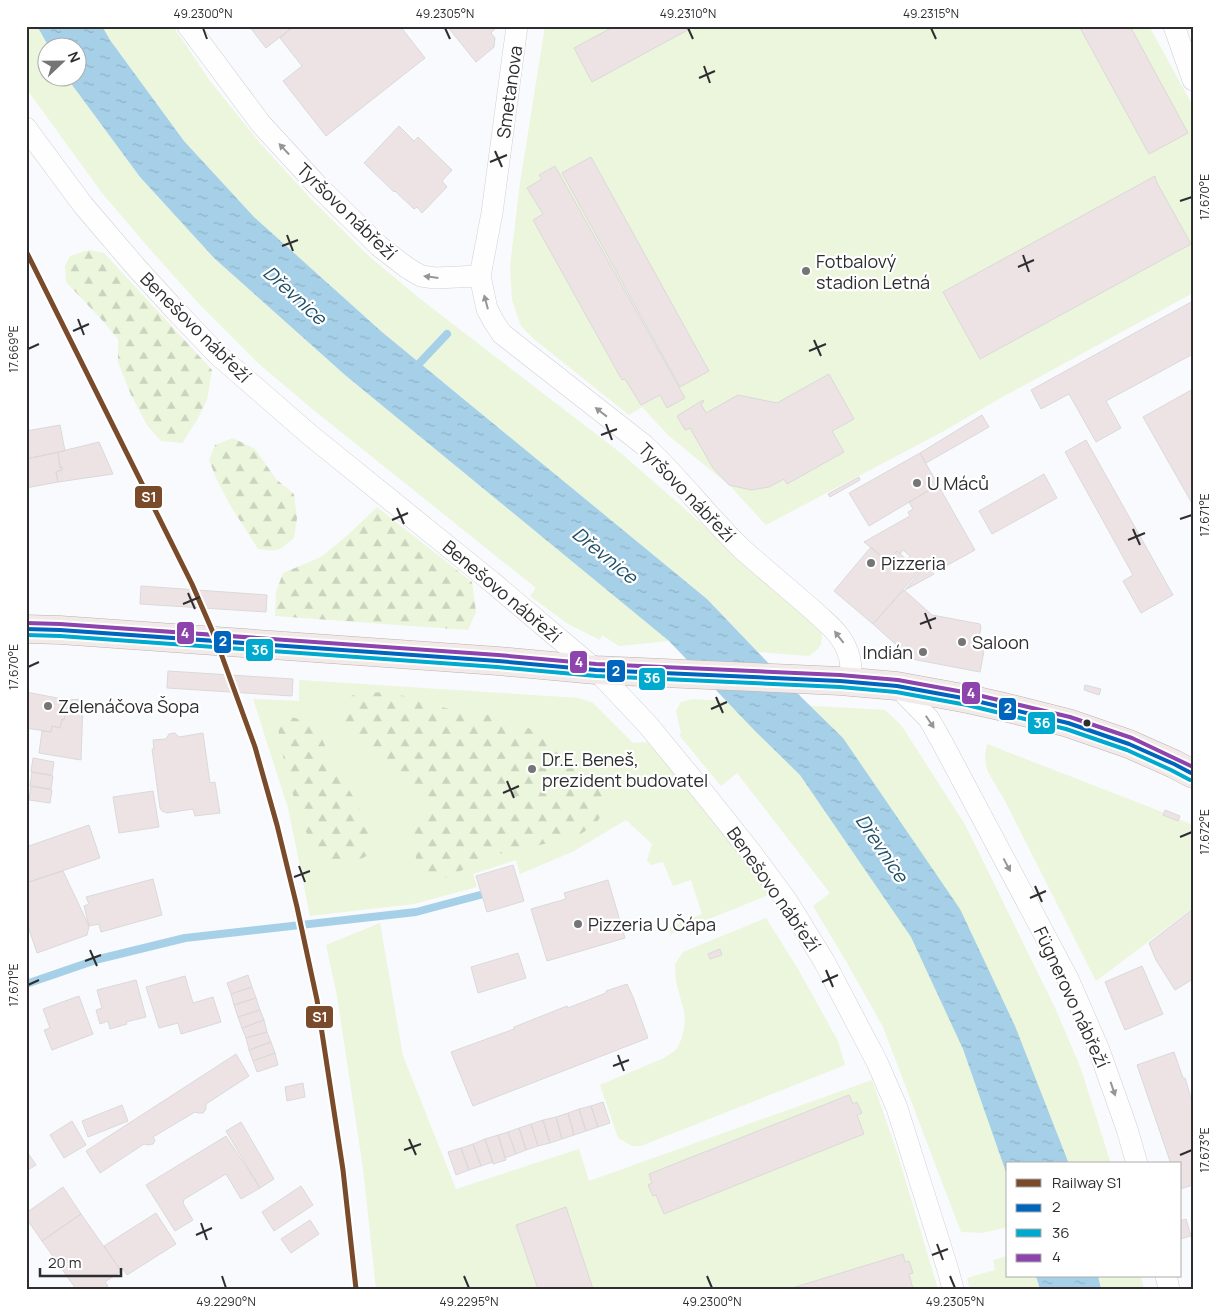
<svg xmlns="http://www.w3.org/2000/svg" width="1219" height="1315" font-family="Manrope,sans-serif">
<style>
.green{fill:#ebf6dc}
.forest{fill:url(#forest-firs)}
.water{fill:url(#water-ripples)}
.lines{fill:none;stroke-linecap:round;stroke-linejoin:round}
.stream{stroke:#a6d0e7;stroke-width:8}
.building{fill:#ede3e4;stroke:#dad9da}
.street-casing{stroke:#d0d0d3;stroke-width:22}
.primary-casing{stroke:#beb1af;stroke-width:29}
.street{stroke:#fefeff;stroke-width:21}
.primary{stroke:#f1eae9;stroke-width:28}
.bus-1-casing{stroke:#fff;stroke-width:8}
.bus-2-casing{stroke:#fff;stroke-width:8}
.bus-3-casing{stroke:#fff;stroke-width:8}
.bus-1{stroke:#0065bd;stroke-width:4}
.bus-2{stroke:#00a9ce;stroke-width:4}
.bus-3{stroke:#8e44ad;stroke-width:4}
.rail-1-casing{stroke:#fff;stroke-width:9}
.rail-1{stroke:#7a4b2a;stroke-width:5}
.oneway{fill:#969698}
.ticks{fill:none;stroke:#2e2e31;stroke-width:2}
.poi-dot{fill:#757578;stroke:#fff;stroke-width:2}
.bus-dot{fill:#2e2e31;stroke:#fff;stroke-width:2}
.labels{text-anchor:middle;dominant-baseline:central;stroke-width:4.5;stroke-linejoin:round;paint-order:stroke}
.street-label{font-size:18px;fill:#2e2e31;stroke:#fff}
.poi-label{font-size:18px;fill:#2e2e31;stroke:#fff;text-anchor:start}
.water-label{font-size:19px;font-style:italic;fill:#205066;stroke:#fff}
.line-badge{stroke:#fff;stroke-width:2}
.badge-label{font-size:14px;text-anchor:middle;font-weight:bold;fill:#fff}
.neatline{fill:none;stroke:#2e2e31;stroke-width:2}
.ticks-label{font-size:12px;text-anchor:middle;fill:#2e2e31}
</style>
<defs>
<pattern id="forest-firs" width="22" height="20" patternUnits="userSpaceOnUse" patternTransform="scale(1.25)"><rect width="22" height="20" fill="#ebf6dc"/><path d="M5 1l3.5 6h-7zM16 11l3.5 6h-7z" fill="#cad3bd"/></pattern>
<pattern id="water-ripples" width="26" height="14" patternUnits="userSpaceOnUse" patternTransform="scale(1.25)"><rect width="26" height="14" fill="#a6d0e7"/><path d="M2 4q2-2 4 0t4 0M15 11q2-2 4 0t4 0" fill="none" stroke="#8fb3c7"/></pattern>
</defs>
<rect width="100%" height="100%" fill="#f9fafd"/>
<!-- green -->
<path class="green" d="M26 26H37L49 47 48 48V78H67L140 177 214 258 345 375 669 641 619 646 602 635 600 640 568 624 530 596 536 588 316 412 259 364 200 305 149 248 102 193 26 88Z
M102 26H173L210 81 260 143 312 200 370 257 419 298 622 454 819 627 822 636 821 644 818 649 809 656 758 652 707 599 382 332 254 217 184 141 110 40Z
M545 26H1149L1193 106V293L999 399 942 432 766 525 729 485 669 436 642 407 629 415 535 340 521 326 512 300 510 266 520 183Z
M299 680 579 698 593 703 633 743 647 742 699 800 769 895 671 934 669 927 702 914 691 880 673 886 663 862 650 865 647 860 652 844 626 820 572 852 520 874 516 860 473 874 477 887 414 904 310 916 288 808 253 699 299 701Z
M693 699 885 710 901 725 964 823 980 855 1056 1010 1081 1069 1111 1164H1008V1227L982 1233 961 1232 883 1027 846 961 813 906 830 893 737 773 721 786 679 735 681 733 676 711 681 702Z
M987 744 1152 808 1193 825V908L1096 981 1005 801 988 772 986 765 985 757Z
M766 918 798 969 838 1041 845 1065 641 1146H632L618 1138 600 1085 664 1058 676 1050 682 1038 685 1022 684 1011 676 982 675 964 683 952Z
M380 923 403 1056 456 1189 579 1149 589 1181 872 1080 897 1152 938 1289H376L363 1168 337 996 326 945Z
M1008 1256V1276H1141L1144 1289H970L967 1278 995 1270 993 1260Z"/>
<!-- forest -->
<path class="forest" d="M89 250 104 253 212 370 207 400 197 420 182 443 161 441 147 425 131 395 118 362V339L102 320 66 282 65 266 70 256Z
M233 438 255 449 276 479 294 494 297 518 294 538C278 551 278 552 258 549L230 505 217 480 209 460 215 445Z
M377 507 472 582 476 612 468 630 275 616 276 592 283 573 321 557 349 534Z
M390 692 456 711 499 716 562 742 596 774 609 802 596 824 576 837 498 854 445 878 422 874 412 847 415 829 430 814 422 791 391 773 343 724 341 703 356 693Z
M292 717 315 725 336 768 376 835 371 854 354 862 340 867 320 856 310 841 299 815 286 771 277 724 281 720Z"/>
<!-- water -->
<path class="water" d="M37 26H102L110 40 184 141 254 217 382 332 707 599 796 692 843 738 960 909 1015 1026 1069 1164H1008V1178L963 1049 911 937 800 775 756 732 669 641 345 375 214 258 140 177 67 78H78V48L49 47Z
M1036 1276H1098L1101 1289H1040Z"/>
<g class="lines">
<!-- stream -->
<path class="stream" d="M414 369 447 334
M26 984 99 959 185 938 416 912 480 895"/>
</g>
<!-- building -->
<path class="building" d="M249 26H294L266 48Z
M294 26H400L425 58 326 136 283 81 302 66 280 38Z
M447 26H498L491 33 495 38 494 47 476 62Z
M615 26H695L592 82 574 48Z
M1079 26H1130L1188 133 1149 154Z
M399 126 414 141 418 137 452 170 442 181 447 187 422 213 417 207 414 209 395 191 394 192 364 163Z
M591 157 709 371 680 387 562 173Z
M555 166 685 398 667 408 660 395 641 405 625 379 622 380 533 220 543 214 527 188 542 179 539 175Z
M1155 176 1156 181 1191 244 980 359 943 292Z
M1193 301V354L1106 401 1121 428 1096 442 1069 394 1041 409 1031 390Z
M829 374 854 419 832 431 844 452 787 484 784 479 769 487 751 490 729 485 713 468 690 428 685 430 677 416 703 400 704 402 701 404 706 413 738 395 777 403Z
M1193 389V505L1143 417Z
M982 415 989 427 926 463 920 453Z
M60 425 65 451 26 459V431Z
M1086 440 1173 595 1141 613 1123 581 1133 575 1065 452Z
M99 442 113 474 58 482 56 472 62 470V467L60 468 58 452Z
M58 452 60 468 62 467V470L56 472 58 482 26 488V459Z
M920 453 938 485 869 526 849 493Z
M1044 474 1057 498 992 534 979 511Z
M859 477 860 480 830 497 828 494Z
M938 485 975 550 946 566 941 557 934 561 932 557 922 563 923 568 928 565 934 574 905 590 920 572 907 560 910 556 903 550 900 554 897 551 887 561 864 542 910 516 908 512 913 509 909 502Z
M871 547 887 561 897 551 919 571 873 624 834 591Z
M141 586 267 595 266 612 140 604Z
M904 590 932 615 980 624 981 627 979 639 986 640 980 672 912 659 873 624Z
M168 671 293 679 292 696 167 688Z
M1085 685 1101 689 1099 695 1084 690Z
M26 692 68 700 64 720 62 719 60 728 52 726 51 732 26 728Z
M83 699 81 760 39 753 42 731 51 732 52 726 60 728 62 719 64 720 68 700Z
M175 733 179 737 203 733 210 783 215 782 220 813 195 816 193 809 167 813 162 811 160 808 152 749H154L153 740 166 739 169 734Z
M33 758 54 762 52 775 31 772Z
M32 772 53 776 51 789 30 786Z
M31 786 52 790 50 803 29 800Z
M153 791 159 827 119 833 113 797Z
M1165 810 1180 816 1178 821 1163 815Z
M89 825 100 858 26 883V837L29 846Z
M513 865 524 901 487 912 476 876Z
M63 871 89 926 87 935 37 953 26 920V883Z
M153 879 162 915 101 932 99 924 89 926 84 906 89 904 86 897Z
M608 880 625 938 547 961 531 909 566 899 564 893Z
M1193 909V979L1175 990 1156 960 1149 943Z
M720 949 722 955 710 959 708 954Z
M518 953 526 978 478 993 471 967Z
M1142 966 1163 1014 1125 1030 1105 982Z
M248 975 252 987 231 994 227 983Z
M185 976 193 1003 213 997 221 1022 181 1034 178 1023 159 1028 146 987Z
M136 980 146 1017 126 1022 127 1024 110 1029 108 1021 100 1024 96 1010 102 1008 97 990Z
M627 984 633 997 648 1038 473 1106 451 1052 514 1029V1027L567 1006 568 1008 606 993V991Z
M252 987 256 998 234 1005 231 994Z
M79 996 93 1034 52 1050 44 1030 50 1028 43 1009Z
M256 998 260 1010 238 1017 234 1005Z
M260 1010 264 1020 242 1028 238 1017Z
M264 1020 267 1032 246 1038 242 1028Z
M267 1032 271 1042 249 1050 246 1038Z
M271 1042 275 1053 253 1061 249 1050Z
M1174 1052 1183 1078H1185L1193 1105V1185L1180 1189V1164H1171L1137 1065Z
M275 1053 278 1065 257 1072 253 1061Z
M236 1054 249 1076 206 1104V1109L203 1113H198L195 1112 153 1137 155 1140 153 1144 148 1145 144 1144 100 1173 86 1151Z
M303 1083 305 1097 287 1101 285 1087Z
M849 1095 853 1104 857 1102 862 1113 857 1115 864 1134 664 1214 656 1195 653 1196 648 1185 652 1183 649 1174Z
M603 1102 610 1123 598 1127 591 1106Z
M122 1105 128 1121 88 1137 82 1121Z
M591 1106 598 1127 586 1131 579 1109Z
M579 1109 586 1131 574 1135 568 1113Z
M568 1113 574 1135 562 1139 556 1117Z
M556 1117 562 1139 550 1143 543 1120Z
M543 1120 550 1143 538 1146 531 1124Z
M72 1121 86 1145 64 1158 50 1135Z
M241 1122 274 1179 260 1188 226 1131Z
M531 1124 538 1146 526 1150 519 1128Z
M519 1128 526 1150 516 1154 508 1132Z
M508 1132 516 1154 505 1158 498 1135Z
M498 1135 506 1160 493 1164 485 1139Z
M226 1136 260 1188 241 1199 226 1174 183 1200 184 1202 183 1203 193 1220 175 1231 146 1185Z
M485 1139 493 1162 481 1166 473 1144Z
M473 1144 481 1166 469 1170 461 1148Z
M461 1148 469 1170 456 1175 448 1152Z
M26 1150 36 1165 26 1171Z
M301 1186 313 1205 274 1231 262 1212Z
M63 1187 81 1214 42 1241 26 1218V1213Z
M566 1207 593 1289H538L516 1225Z
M156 1213 176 1244 127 1275 123 1269 121 1271 104 1246Z
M81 1214 121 1271 105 1282 108 1286 103 1289H76L42 1241Z
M1186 1219 1191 1236 1180 1239V1221Z
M310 1220 319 1234 291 1253 281 1239Z
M903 1254 905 1262 909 1261 913 1273 909 1274 913 1289H789Z"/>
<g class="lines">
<defs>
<path id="street" d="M188 26 261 124 318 186 379 246 406 267 421 276 435 278 480 276
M517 26 492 213 480 276 487 309 494 322 502 334 644 445C680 478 708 517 743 550 767 571 791 591 815 612 823 620 833 627 839 636 850 651 852 664 851 682
M1174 26 1193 80
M26 128 83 205 135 266 176 311 217 354 310 435 492 582 596 670 648 725 707 797 750 851 787 901 824 961 877 1062 897 1108 948 1270 953 1289
M897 686 929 719 942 742 1068 979 1099 1050 1127 1129 1137 1164
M1166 1276 1169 1289"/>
<path id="primary" d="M26 629 60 630 498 661 596 670 840 681 897 686 968 699 1004 707 1068 723 1129 744 1174 764 1193 774"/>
</defs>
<!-- street casing -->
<use href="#street" class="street-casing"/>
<!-- primary casing -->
<use href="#primary" class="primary-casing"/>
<!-- street -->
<use href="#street" class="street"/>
<!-- primary -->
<use href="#primary" class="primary"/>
<defs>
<path id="bus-1" d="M26 629 60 630 498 661 596 670 840 681 897 686 968 699 1068 723 1129 744 1174 764 1193 774"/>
<path id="bus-2" d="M26 635 60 636 497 667 596 676 840 687 896 692 967 705 1066 729 1127 750 1171 770 1190 780"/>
<path id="bus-3" d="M26 623 60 624 498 655 596 664 840 675 898 680 969 693 1070 717 1132 738 1193 767"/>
</defs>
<!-- bus-1 casing -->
<use href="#bus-1" class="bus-1-casing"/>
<!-- bus-2 casing -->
<use href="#bus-2" class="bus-2-casing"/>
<!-- bus-3 casing -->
<use href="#bus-3" class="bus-3-casing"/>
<!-- bus-1 -->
<use href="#bus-1" class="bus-1"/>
<!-- bus-2 -->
<use href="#bus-2" class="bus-2"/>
<!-- bus-3 -->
<use href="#bus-3" class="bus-3"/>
<defs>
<path id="rail-1" d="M26 251 192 584 215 637 255 747 277 825 297 907 317 1000 343 1170 356 1289"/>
</defs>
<!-- rail-1 casing -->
<use href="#rail-1" class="rail-1-casing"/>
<!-- rail-1 -->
<use href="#rail-1" class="rail-1"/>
</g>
<!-- one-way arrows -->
<defs><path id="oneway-solid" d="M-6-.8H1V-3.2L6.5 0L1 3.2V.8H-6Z" transform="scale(1.25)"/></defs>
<g class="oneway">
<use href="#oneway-solid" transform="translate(284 149) rotate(-133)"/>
<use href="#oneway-solid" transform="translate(431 277) rotate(-173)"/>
<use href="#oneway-solid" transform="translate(486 302) rotate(-105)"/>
<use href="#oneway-solid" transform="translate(601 412) rotate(-142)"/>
<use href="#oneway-solid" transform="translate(839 637) rotate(-128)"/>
<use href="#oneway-solid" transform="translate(930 722) rotate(56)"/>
<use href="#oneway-solid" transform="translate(1007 865) rotate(62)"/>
<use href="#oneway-solid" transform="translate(1113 1089) rotate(71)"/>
</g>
<!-- ticks -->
<path class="ticks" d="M203 28 207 39M445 28 450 39M688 28 693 39M931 28 936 39M704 66 710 83M699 78 715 71M495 151 502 167M490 162 507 155M1180 201 1192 197M287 235 293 251M282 246 298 240M1023 255 1029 272M1018 267 1034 260M78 319 84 335M73 331 89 324M814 340 821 356M28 349 39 344M809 351 826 344M606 424 612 440M601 435 617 429M397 508 404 524M1180 519 1192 515M392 520 408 513M1133 529 1140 545M1128 540 1145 533M188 593 195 609M183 604 200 597M925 613 931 629M920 624 936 618M28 667 39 662M716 697 723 713M711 709 727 702M507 781 514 798M503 793 519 786M1180 837 1192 832M299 866 305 882M294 877 310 871M1035 886 1042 902M1030 898 1046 891M90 950 97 966M85 961 101 955M826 970 833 987M822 982 838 975M28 985 39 980M618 1055 624 1071M613 1066 629 1060M409 1139 416 1155M404 1150 421 1144M1180 1155 1192 1150M201 1223 207 1240M196 1235 212 1228M937 1244 943 1260M932 1255 948 1249M222 1276 226 1288M464 1276 469 1288M707 1276 712 1288M950 1276 955 1288"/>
<!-- markers -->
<g class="poi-dot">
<circle cx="806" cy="271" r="5"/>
<circle cx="917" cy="483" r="5"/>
<circle cx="871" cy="563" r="5"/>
<circle cx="962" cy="642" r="5"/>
<circle cx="923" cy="652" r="5"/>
<circle cx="48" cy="706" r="5"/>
<circle cx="532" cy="769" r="5"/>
<circle cx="578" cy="924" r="5"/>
</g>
<circle class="bus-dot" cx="1087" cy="723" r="4.5"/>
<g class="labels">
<!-- street labels -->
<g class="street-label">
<text transform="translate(509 92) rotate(-82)">Smetanova</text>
<text transform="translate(347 211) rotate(44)">Tyršovo nábřeží</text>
<text transform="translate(196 327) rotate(45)">Benešovo nábřeží</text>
<text transform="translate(687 492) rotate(46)">Tyršovo nábřeží</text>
<text transform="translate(502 591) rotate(40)">Benešovo nábřeží</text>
<text transform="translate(774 889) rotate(55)">Benešovo nábřeží</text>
<text transform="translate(1072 997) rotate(65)">Fügnerovo nábřeží</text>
</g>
<!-- poi labels -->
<g class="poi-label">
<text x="816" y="261">Fotbalový<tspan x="816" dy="21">stadion Letná</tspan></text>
<text x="927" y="483">U Máců</text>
<text x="881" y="563">Pizzeria</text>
<text x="972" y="642">Saloon</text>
<text x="913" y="652" text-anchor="end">Indián</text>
<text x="58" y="706">Zelenáčova Šopa</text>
<text x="542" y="759">Dr.E. Beneš,<tspan x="542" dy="21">prezident budovatel</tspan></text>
<text x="588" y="924">Pizzeria U Čápa</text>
</g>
<!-- water labels -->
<g class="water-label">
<text transform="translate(295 295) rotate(42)">Dřevnice</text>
<text transform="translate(605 555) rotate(39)">Dřevnice</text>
<text transform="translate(882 848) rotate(56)">Dřevnice</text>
</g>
</g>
<g class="line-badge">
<rect x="134" y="485" width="29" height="24" rx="5" fill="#7a4b2a"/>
<rect x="176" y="621" width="19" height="24" rx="5" fill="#8e44ad"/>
<rect x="213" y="630" width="19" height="24" rx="5" fill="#0065bd"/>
<rect x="245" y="638" width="29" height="24" rx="5" fill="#00a9ce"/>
<rect x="569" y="650" width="19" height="24" rx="5" fill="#8e44ad"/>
<rect x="606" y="659" width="20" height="24" rx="5" fill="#0065bd"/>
<rect x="638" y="667" width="28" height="24" rx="5" fill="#00a9ce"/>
<rect x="961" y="681" width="20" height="24" rx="5" fill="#8e44ad"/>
<rect x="998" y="697" width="19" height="24" rx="5" fill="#0065bd"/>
<rect x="1027" y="711" width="29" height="24" rx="5" fill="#00a9ce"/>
<rect x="305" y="1005" width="29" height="24" rx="5" fill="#7a4b2a"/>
</g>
<g class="badge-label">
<text x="149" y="502">S1</text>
<text x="185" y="638">4</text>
<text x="223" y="646">2</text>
<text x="260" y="655">36</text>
<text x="579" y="667">4</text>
<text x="616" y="676">2</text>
<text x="652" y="683">36</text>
<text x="971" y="698">4</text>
<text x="1008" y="713">2</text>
<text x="1042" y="728">36</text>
<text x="320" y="1022">S1</text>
</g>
<!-- border -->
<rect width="1219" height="1315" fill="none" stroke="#ffffff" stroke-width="55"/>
<!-- legend -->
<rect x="1006" y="1162" width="175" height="115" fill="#ffffff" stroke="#ababad"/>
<rect x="1016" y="1179" width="25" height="8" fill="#7a4b2a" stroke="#ababad"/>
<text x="1052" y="1188" font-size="15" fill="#2e2e31">Railway S1</text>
<rect x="1016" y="1204" width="25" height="8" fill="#0065bd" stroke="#ababad"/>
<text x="1052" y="1212" font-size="15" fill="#2e2e31">2</text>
<rect x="1016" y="1229" width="25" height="8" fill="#00a9ce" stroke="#ababad"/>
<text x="1052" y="1238" font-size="15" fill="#2e2e31">36</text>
<rect x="1016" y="1254" width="25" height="8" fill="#8e44ad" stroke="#ababad"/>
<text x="1052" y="1262" font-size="15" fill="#2e2e31">4</text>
<!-- north arrow -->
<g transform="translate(62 62) rotate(68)"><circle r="24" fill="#ffffff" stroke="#ababad"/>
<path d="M0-4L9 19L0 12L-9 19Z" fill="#757578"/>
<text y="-8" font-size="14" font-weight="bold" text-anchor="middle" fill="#2e2e31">N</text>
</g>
<!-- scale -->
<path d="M40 1268v8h81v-8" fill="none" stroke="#2e2e31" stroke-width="2.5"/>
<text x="48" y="1268" font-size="15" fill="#2e2e31" stroke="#ffffff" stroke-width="4" paint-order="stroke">20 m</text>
<rect x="28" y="28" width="1164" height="1260" class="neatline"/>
<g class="ticks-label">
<text x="203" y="18">49.2300°N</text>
<text x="445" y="18">49.2305°N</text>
<text x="688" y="18">49.2310°N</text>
<text x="931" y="18">49.2315°N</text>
<text transform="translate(1205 197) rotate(-90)" y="4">17.670°E</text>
<text transform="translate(14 349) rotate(-90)" y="4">17.669°E</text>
<text transform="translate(1205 515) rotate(-90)" y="4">17.671°E</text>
<text transform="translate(14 667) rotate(-90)" y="4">17.670°E</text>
<text transform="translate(1205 832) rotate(-90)" y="4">17.672°E</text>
<text transform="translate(14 985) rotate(-90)" y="4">17.671°E</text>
<text transform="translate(1205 1150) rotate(-90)" y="4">17.673°E</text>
<text x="226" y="1306">49.2290°N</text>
<text x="469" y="1306">49.2295°N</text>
<text x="712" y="1306">49.2300°N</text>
<text x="955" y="1306">49.2305°N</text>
</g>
</svg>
